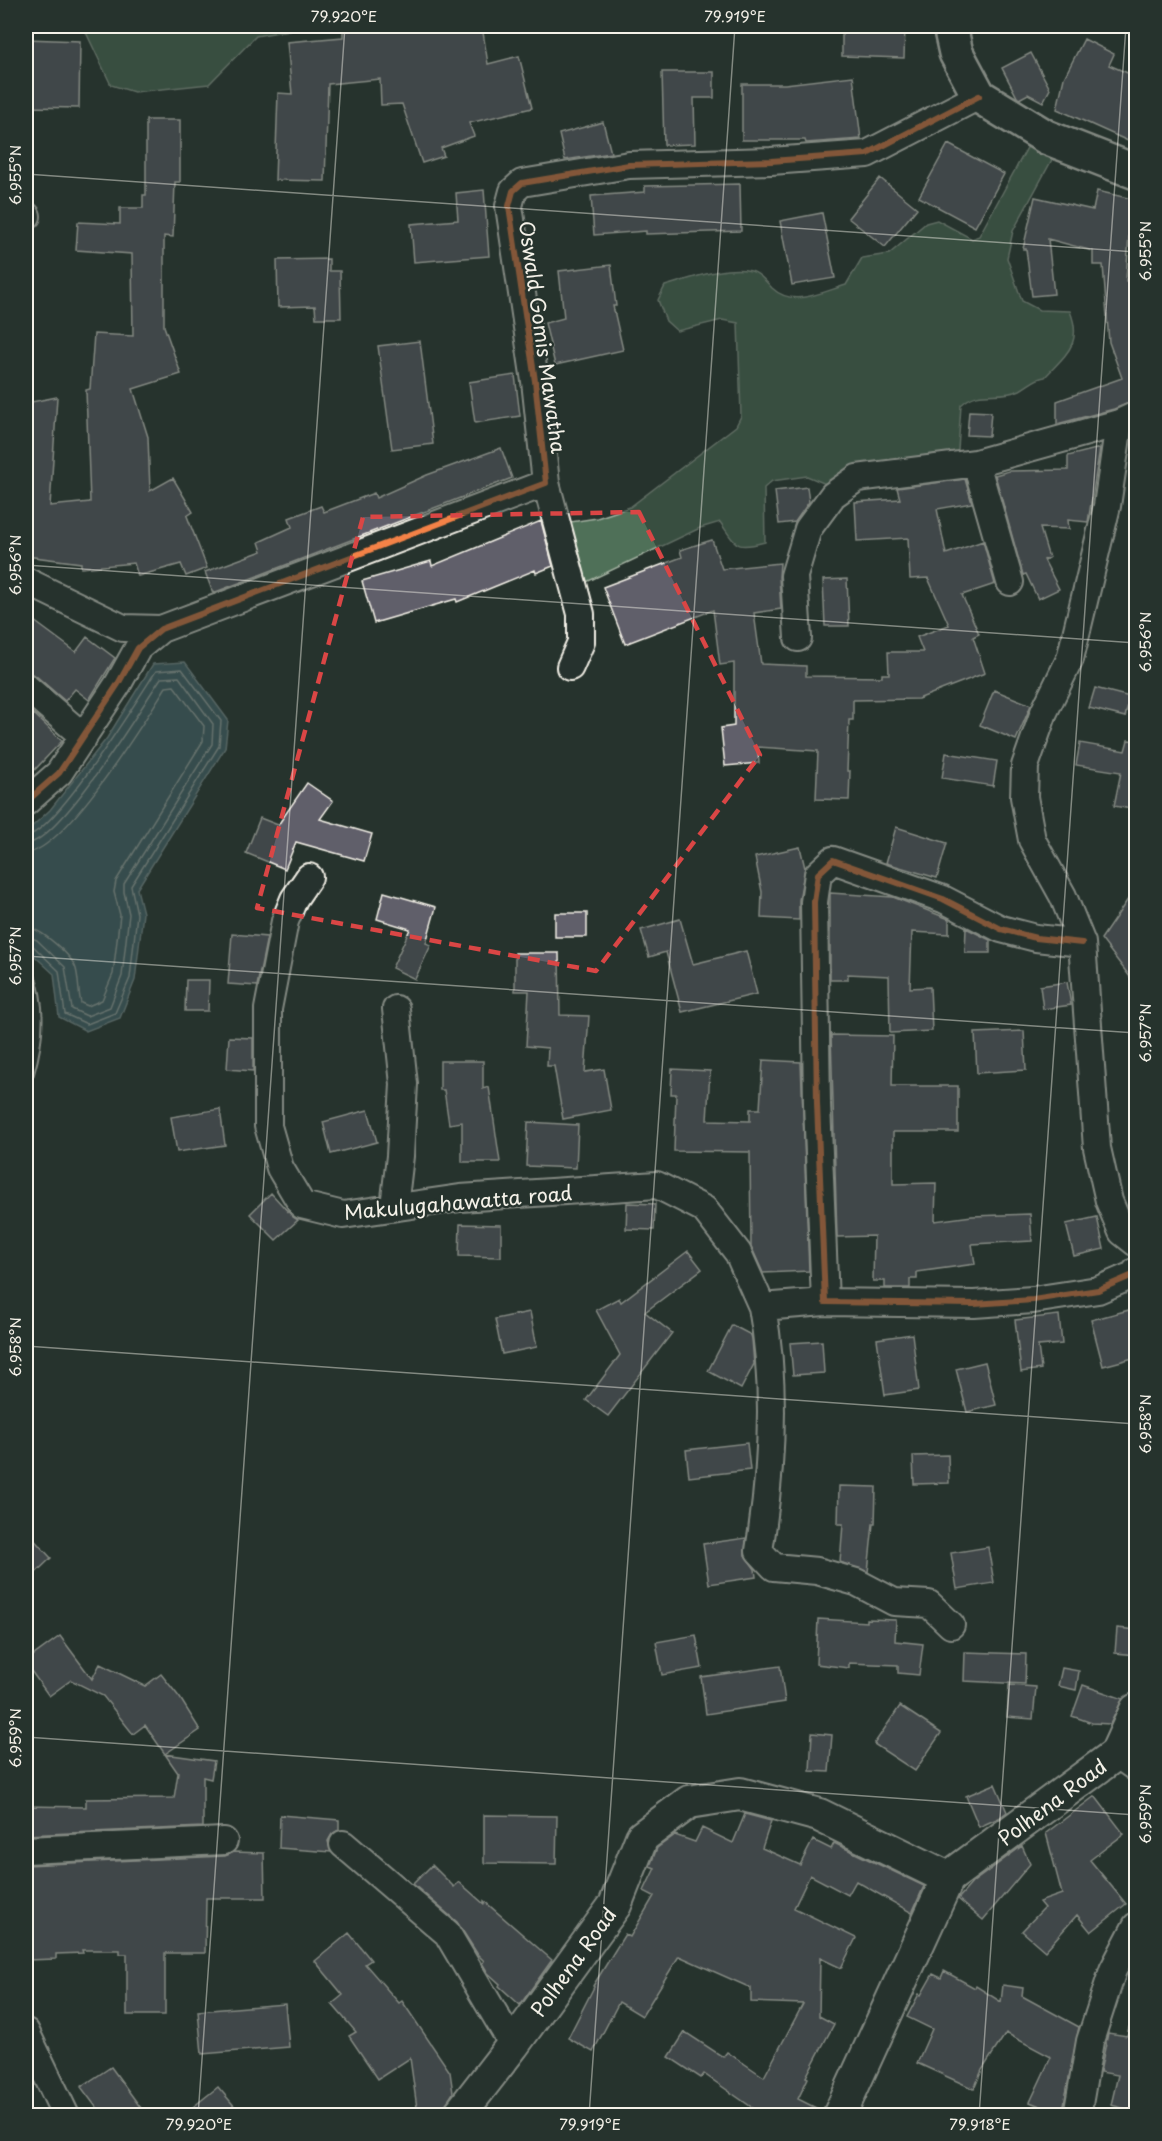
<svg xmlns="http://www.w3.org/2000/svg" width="1162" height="2141" font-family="'Playpen Sans',sans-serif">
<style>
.green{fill:#507059;stroke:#a2b0a0;stroke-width:1.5}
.water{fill:#4c6c73;stroke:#8fa1a2;stroke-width:1.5}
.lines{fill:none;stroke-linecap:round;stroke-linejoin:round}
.shore{stroke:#b1bcb9;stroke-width:1.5}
.building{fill:#615e6a;stroke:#f4f1e8;stroke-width:1.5}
.service-casing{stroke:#f4f1e8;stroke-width:18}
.minor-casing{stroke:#f4f1e8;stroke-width:30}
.tertiary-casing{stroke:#f4f1e8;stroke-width:36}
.primary-casing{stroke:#f4f1e8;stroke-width:38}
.service{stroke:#26332d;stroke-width:14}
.minor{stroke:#26332d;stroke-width:26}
.tertiary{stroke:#26332d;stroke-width:32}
.primary{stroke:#26332d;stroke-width:33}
.cycleway-casing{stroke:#26332d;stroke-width:10}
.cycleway{stroke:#f48246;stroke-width:6}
.marked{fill:none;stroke:#da4645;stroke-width:4.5;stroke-dasharray:12 8;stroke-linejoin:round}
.ticks{fill:none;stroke:#f4f1e8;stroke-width:1.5;stroke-opacity:0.45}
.labels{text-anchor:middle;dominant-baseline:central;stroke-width:4.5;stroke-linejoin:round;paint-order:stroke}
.street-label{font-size:20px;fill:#f4f1e8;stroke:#26332d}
.neatline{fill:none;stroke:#f4f1e8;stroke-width:2}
.ticks-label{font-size:15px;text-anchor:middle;fill:#f4f1e8}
</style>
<rect width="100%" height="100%" fill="#26332d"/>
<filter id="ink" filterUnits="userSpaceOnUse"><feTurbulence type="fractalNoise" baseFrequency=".0167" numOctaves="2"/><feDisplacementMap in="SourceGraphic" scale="12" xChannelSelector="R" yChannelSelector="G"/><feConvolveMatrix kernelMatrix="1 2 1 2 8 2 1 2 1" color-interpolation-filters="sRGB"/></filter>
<g filter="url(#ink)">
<!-- green -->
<path class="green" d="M83 26H313L256 36 209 84 134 92 111 85Z
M1038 133 1061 143 1013 231 1007 258 1022 301 1039 310 1070 311C1083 344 1066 354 1045 377 1035 378 1028 386 1020 390 998 400 980 387 961 405L957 465 840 490 807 476 772 481 764 488 765 542C735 550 737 546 720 522L700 528 574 588 557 524 597 518 630 507 736 426 741 416 738 323 722 320 677 331 666 321 658 300 665 286C690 279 725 265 751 271 760 273 766 282 772 288 793 308 822 292 846 285L862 258 889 254 926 223 937 220 972 239 979 236 1028 146Z"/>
<!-- water -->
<path class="water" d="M185 662 228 720 225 748 137 889 143 913 135 980 120 1018 86 1031 59 1017 54 974 26 948V832L50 810 107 738 153 664Z"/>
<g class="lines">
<!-- shore -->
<path class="shore" d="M26 836C55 833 137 700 156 671L182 669 221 721 219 746 131 886 137 914 130 978 115 1013 87 1024 65 1014 59 971 32 945 26 944
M26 844C60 842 140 709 161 678L179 677 213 724 212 744 124 884V892L129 914 122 976 110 1007 87 1016 72 1009 65 967 37 940 26 936
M26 853C65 851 144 721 166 687L174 686 204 726 203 741 116 881 114 892 120 915 113 974 102 1000 88 1006 81 1003C78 992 79 980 76 969 72 955 40 928 26 927"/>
</g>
<!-- building -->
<path class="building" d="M378 26H482L488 64 519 56 532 108 469 123 474 136 441 148 444 156 422 163 402 104 381 105 380 79 328 84 325 181 275 180 278 93 292 94 287 42 343 37V31L378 28Z
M842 26H905L904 58 842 56Z
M26 39 80 41 79 108 26 107Z
M1084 39 1114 54 1109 65 1137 77V145L1057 109 1064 78Z
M1031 53 1050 89 1043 102 1028 94 1019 99 1017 97 1002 68Z
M662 72H714V98H694L695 144 664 145Z
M853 76 861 139 806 143 805 140H742V84H785Z
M146 120H180V182H175L173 237 164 236V326L181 374 133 389 148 437 150 491 173 478 193 512 187 516 207 568 186 576 181 564 138 576 134 563 81 568V563L26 556V403L57 397 50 506 90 502 86 390 90 389 94 334 133 336 132 254 76 250 78 222 120 224V208H143V195H146Z
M603 122 611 153 565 160 559 134Z
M948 144 1004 174 975 227 919 197Z
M880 178 917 208 885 247 848 218Z
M740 184 741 231 646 234V231L594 235 591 196 645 192V186Z
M484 190 489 256 414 262 411 224 458 220 456 193Z
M1097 191 1137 200V235H1129L1126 281 1135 280 1137 400 1114 409 1057 424V401L1122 378 1109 342 1103 265H1093V251L1048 239 1054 294 1032 296 1026 249H1023L1035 197 1093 210Z
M822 213 835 278 792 285 780 221Z
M329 259V271H340L341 318H316L315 306 278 307 277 260Z
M611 265 616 306H613L623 350 555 365 545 323 564 318 559 271Z
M420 341 433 444 392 449 378 346Z
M515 375 520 416 475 423 469 382Z
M969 411 991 412 989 436 967 435Z
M501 448 512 478 213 593 205 572 262 551 259 542 292 527 289 518 321 506 324 512 374 493 376 498 427 475Z
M1100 448 1088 522 1068 520 1069 529 1040 528 1049 558 1044 560 1059 589 1038 599 1026 574 1023 575 995 475 1009 471 1068 470V456Z
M965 479 972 503 937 509 946 554 983 541 995 584 962 595 979 634 973 637 985 673 918 699 853 700V720H849L847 771H850L849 800 816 799 818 751 758 747 759 763 725 766 721 728 734 726V663L720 665 713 610 625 644 603 587 682 557 680 550 712 540 722 569 780 563 779 577 781 609 754 613 761 664 806 666V676L882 677V674H889L888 652H923L917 637 949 625 928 578 910 579 908 538 857 541 855 502 900 499 897 488Z
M807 487 809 502 795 522 779 524 775 491Z
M541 521 553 566 536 573 535 570 457 602 456 599 374 623 362 581 431 561 432 566Z
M847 579 849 626H825L823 580Z
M26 615 76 652 87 637 115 658 89 700 75 689 65 701 36 676 26 672Z
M1095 688 1130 697 1125 717 1089 708Z
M994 690 1031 705 1016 740 980 725Z
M34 714 62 741 26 779V722Z
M1128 740 1137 741V810L1114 806 1121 772 1076 765 1080 743 1125 751Z
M946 753 997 761 993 786 942 778Z
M307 783 333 801 320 819 372 834 364 861 296 842 285 869 246 853 260 818 278 825Z
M896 827 947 843 937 878 886 863Z
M800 847 805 868 799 900V920L761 918 762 892 755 857Z
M1137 886V986L1101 939Z
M384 892 436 907 426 943 431 945 415 979 392 968 410 929 377 919Z
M830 893 893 897 949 919V934L912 932 910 988 930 987 932 1031 890 1033 889 976 848 974V980H830Z
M555 913H587V937H555Z
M680 919 693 964 746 951 757 994 682 1012 666 952 649 957 641 930Z
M966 928 990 940V953H965Z
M232 934 267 937 257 986 228 984Z
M515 953H559L560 1015 589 1016 585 1072 604 1069 611 1110 563 1119 554 1066H547L548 1048 526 1046 529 991H515Z
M186 980H209L208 1011H185Z
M1067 982 1071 1005 1043 1009 1040 986Z
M1024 1031 1026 1070 977 1073 975 1033Z
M831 1035 893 1036 892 1086H958V1132H893V1184L936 1183 935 1221 972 1216 1030 1214 1032 1241 972 1244 975 1264 917 1272V1279H910V1288H885V1281H873L874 1236 837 1237Z
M229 1037 253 1038V1071L227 1069Z
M763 1060 801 1062 809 1271 763 1273 751 1246 750 1152 674 1151 676 1094H671L672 1069 710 1071 707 1120 750 1121V1109H760Z
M440 1061H483V1089L489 1087 500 1162H462V1122L449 1124 444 1090H440Z
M220 1109 225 1145 177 1152 171 1117Z
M368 1110 377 1142 331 1154 323 1122Z
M528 1122 578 1125 576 1168 526 1166Z
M271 1193 293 1217 298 1220 276 1240 250 1214Z
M627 1203 655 1204 654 1230 626 1229Z
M1097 1217 1104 1249 1074 1256 1066 1224Z
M460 1224 501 1225V1257L459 1256Z
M688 1251 702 1269 645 1312 672 1333 608 1416 586 1400 620 1355 596 1310 619 1298 621 1302Z
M1129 1310 1137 1338V1357L1103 1366 1091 1320Z
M530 1312 537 1347 502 1354 495 1319Z
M1059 1315 1062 1344 1038 1346 1041 1369 1021 1372 1015 1320Z
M732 1325 751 1335 752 1339 754 1364 741 1389 708 1371Z
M912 1334 919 1390 885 1395 877 1339Z
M822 1341 824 1373 793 1375 790 1343Z
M985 1362 996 1405 967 1412 956 1369Z
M747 1443 750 1470 689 1477 686 1450Z
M948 1455 949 1483 914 1484 913 1456Z
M839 1486 876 1487 875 1524H873L868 1572 840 1562 843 1524H838Z
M26 1531 51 1558 26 1582Z
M746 1538 745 1555 755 1569 756 1577 709 1584 703 1544Z
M988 1547 994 1583 957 1589 951 1553Z
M818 1619 867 1622V1619L896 1620 895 1641 923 1644 919 1675 898 1673V1665L849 1663V1668L816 1664Z
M1117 1628 1137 1630V1655L1115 1653Z
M696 1635 702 1668 662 1675 656 1642Z
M60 1636 92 1679 100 1664 145 1686 161 1674 180 1698 200 1730 165 1754 214 1761 211 1779 203 1777V1827L26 1835V1806L86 1807V1799L174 1798 178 1773 145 1725 133 1734 103 1696 71 1680 49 1696 26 1664V1661Z
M965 1652 1026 1654 1025 1684 964 1681Z
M780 1666 785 1702 706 1714 701 1677Z
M1062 1668 1079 1671 1076 1690 1058 1686Z
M1009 1685 1036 1687 1033 1719 1007 1717Z
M1083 1685 1123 1699 1110 1724 1092 1723 1072 1716Z
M900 1706 941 1733 915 1771 874 1744Z
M812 1733 832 1735 829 1772 810 1771Z
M995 1784 1007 1812 999 1818 979 1827 966 1796Z
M1095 1796 1124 1834 1090 1860 1126 1904 1091 1932 1077 1915 1045 1951 1022 1931 1044 1908 1039 1902 1062 1894 1046 1833Z
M745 1814 771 1821 762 1848 800 1865 813 1840 831 1849 834 1843 924 1886 912 1913 856 1881 848 1895 810 1875 794 1908 856 1938 841 1968 820 1958 819 2016 834 2024 806 2077 808 2078 798 2099 822 2111 821 2115H763L704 2074 701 2078 669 2057 685 2032 723 2057 727 2052 764 2077 803 2004 751 2002V1988L679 1956 642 2016 619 2002 593 2052 568 2038 594 1987 593 1986 625 1934 630 1937 654 1896 644 1891 655 1868 650 1866 657 1848 675 1835 695 1842 702 1828 733 1843Z
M280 1815 339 1820V1830L332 1834 328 1841 331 1852 279 1848Z
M484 1815 557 1816 556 1864 484 1863Z
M1022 1846 1030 1864 983 1920 958 1899 972 1883Z
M234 1852 264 1853 265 1898H206L205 1953H165V2015H127V1954H120V1950H82L83 1953 56 1954V1959L27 1960 26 1865 225 1856Z
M432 1865 454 1887 459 1882 484 1904V1901L552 1960 520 2005 499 1986 500 1984 488 1973 482 1963 484 1961 478 1955 457 1922 413 1884Z
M349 1933 371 1960 365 1964 399 2003 402 2001 450 2072 453 2093 441 2112 418 2115 410 2058 378 2079 349 2036 356 2032 332 2004 343 1995 315 1961Z
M944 1971 975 1988 976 1986 1001 2002 1003 1985 1023 1988 1022 1996 1079 2027 1062 2115 1030 2102 1051 2057 1006 2033 982 2070 974 2089 917 2063 932 2029 907 2017 919 1994 921 1995 933 1974 941 1978Z
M285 2004 289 2047 202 2054 198 2011Z
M1129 2027 1137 2028V2112L1111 2105 1118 2075 1100 2072 1108 2033 1127 2036Z
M111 2067 146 2115H102L81 2087Z
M218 2087 242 2115H183Z"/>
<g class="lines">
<defs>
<path id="service" d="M26 973C39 1006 36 1040 26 1073"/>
<path id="minor" d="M26 215 27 216
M1119 423 1107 506 1070 659 1044 712 1025 766 1024 797 1032 840 1063 896 1082 943 1097 1148 1109 1201 1122 1232 1136 1243
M546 483 581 614V642L570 667
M26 581 123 628 161 629
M1010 582 976 463 1119 423 1136 415
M798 638 794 576 808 529 833 495 857 478 976 463
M26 687 84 737
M26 802 59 773 118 684 138 648 161 629 546 483 535 381 509 206 513 191 522 183 629 165 771 161 867 154 979 96
M309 877 294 899 285 921 268 1009V1126L280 1168 302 1205 343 1215 460 1198 657 1185 704 1209 738 1253 762 1307 825 1302
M1082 943 1036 938 1001 929 943 899 833 860 818 874 814 902 817 1103 825 1302 974 1304 1033 1300 1098 1290 1133 1275 1136 1271
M394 1207 400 1156 404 1084 396 1009
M762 1307C777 1388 772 1470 759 1551L774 1567 817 1571 856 1582 894 1602 929 1604 951 1625
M1116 1754 1136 1768
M343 1844 447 1933 513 2045
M26 1850 224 1841
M26 2032 66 2116
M1077 2116 1090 2041 1113 1970 1136 1926"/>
<path id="tertiary" d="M458 2116 513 2045 615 1905 642 1837 689 1802 740 1794 819 1815 948 1878
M839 2116 948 1878 1116 1754 1136 1710"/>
<path id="primary" d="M950 26 956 53 979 96 1046 137 1136 172"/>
</defs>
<!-- service casing -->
<use href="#service" class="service-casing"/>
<!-- minor casing -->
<use href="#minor" class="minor-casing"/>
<!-- tertiary casing -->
<use href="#tertiary" class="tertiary-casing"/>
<!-- primary casing -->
<use href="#primary" class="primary-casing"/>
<!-- service -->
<use href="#service" class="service"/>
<!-- minor -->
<use href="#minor" class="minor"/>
<!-- tertiary -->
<use href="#tertiary" class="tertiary"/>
<!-- primary -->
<use href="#primary" class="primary"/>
<defs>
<path id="cycleway" d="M26 802 59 773 118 684 138 648 161 629 546 483 535 381 509 206 513 191 522 183 629 165 771 161 867 154 979 96
M1082 943 1036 938 1001 929 943 899 833 860 818 874 814 902 817 1103 825 1302 974 1304 1033 1300 1098 1290 1133 1275 1136 1271"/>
</defs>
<!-- cycleway casing -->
<use href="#cycleway" class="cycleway-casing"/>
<!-- cycleway -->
<use href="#cycleway" class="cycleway"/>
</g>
</g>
<!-- marked area -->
<path d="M0 0H1162V2141H0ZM639 512 760 755 596 971 257 908 363 517Z" fill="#26332d" fill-opacity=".55" fill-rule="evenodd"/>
<path class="marked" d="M639 512 760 755 596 971 257 908 363 517Z"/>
<!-- ticks -->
<path class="ticks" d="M26 174 1136 252M26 565 1136 643M26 956 1136 1033M26 1346 1136 1424M26 1737 1136 1815M198 2116 345 26M589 2116 735 26M979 2116 1126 26"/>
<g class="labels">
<!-- street labels -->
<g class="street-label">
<text transform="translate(543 337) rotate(82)">Oswald Gomis Mawatha</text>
<text transform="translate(458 1202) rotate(-5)">Makulugahawatta road</text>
<text transform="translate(1052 1802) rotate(-37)">Polhena Road</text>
<text transform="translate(573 1962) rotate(-54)">Polhena Road</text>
</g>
</g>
<!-- margin -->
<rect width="1162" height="2141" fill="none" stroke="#26332d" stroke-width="66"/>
<rect x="33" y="33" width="1096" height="2075" class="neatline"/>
<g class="ticks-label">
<text x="344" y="22">79.920°E</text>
<text x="735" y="22">79.919°E</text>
<text transform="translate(16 175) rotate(-90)" y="5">6.955°N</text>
<text transform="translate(1146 251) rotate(-90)" y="5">6.955°N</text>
<text transform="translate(16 565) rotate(-90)" y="5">6.956°N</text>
<text transform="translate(1146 642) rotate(-90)" y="5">6.956°N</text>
<text transform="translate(16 956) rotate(-90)" y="5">6.957°N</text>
<text transform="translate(1146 1033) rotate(-90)" y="5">6.957°N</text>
<text transform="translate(16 1347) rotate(-90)" y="5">6.958°N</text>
<text transform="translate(1146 1424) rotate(-90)" y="5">6.958°N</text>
<text transform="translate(16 1738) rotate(-90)" y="5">6.959°N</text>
<text transform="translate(1146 1814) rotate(-90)" y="5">6.959°N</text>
<text x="199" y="2130">79.920°E</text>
<text x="590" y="2130">79.919°E</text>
<text x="980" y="2130">79.918°E</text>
</g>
</svg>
